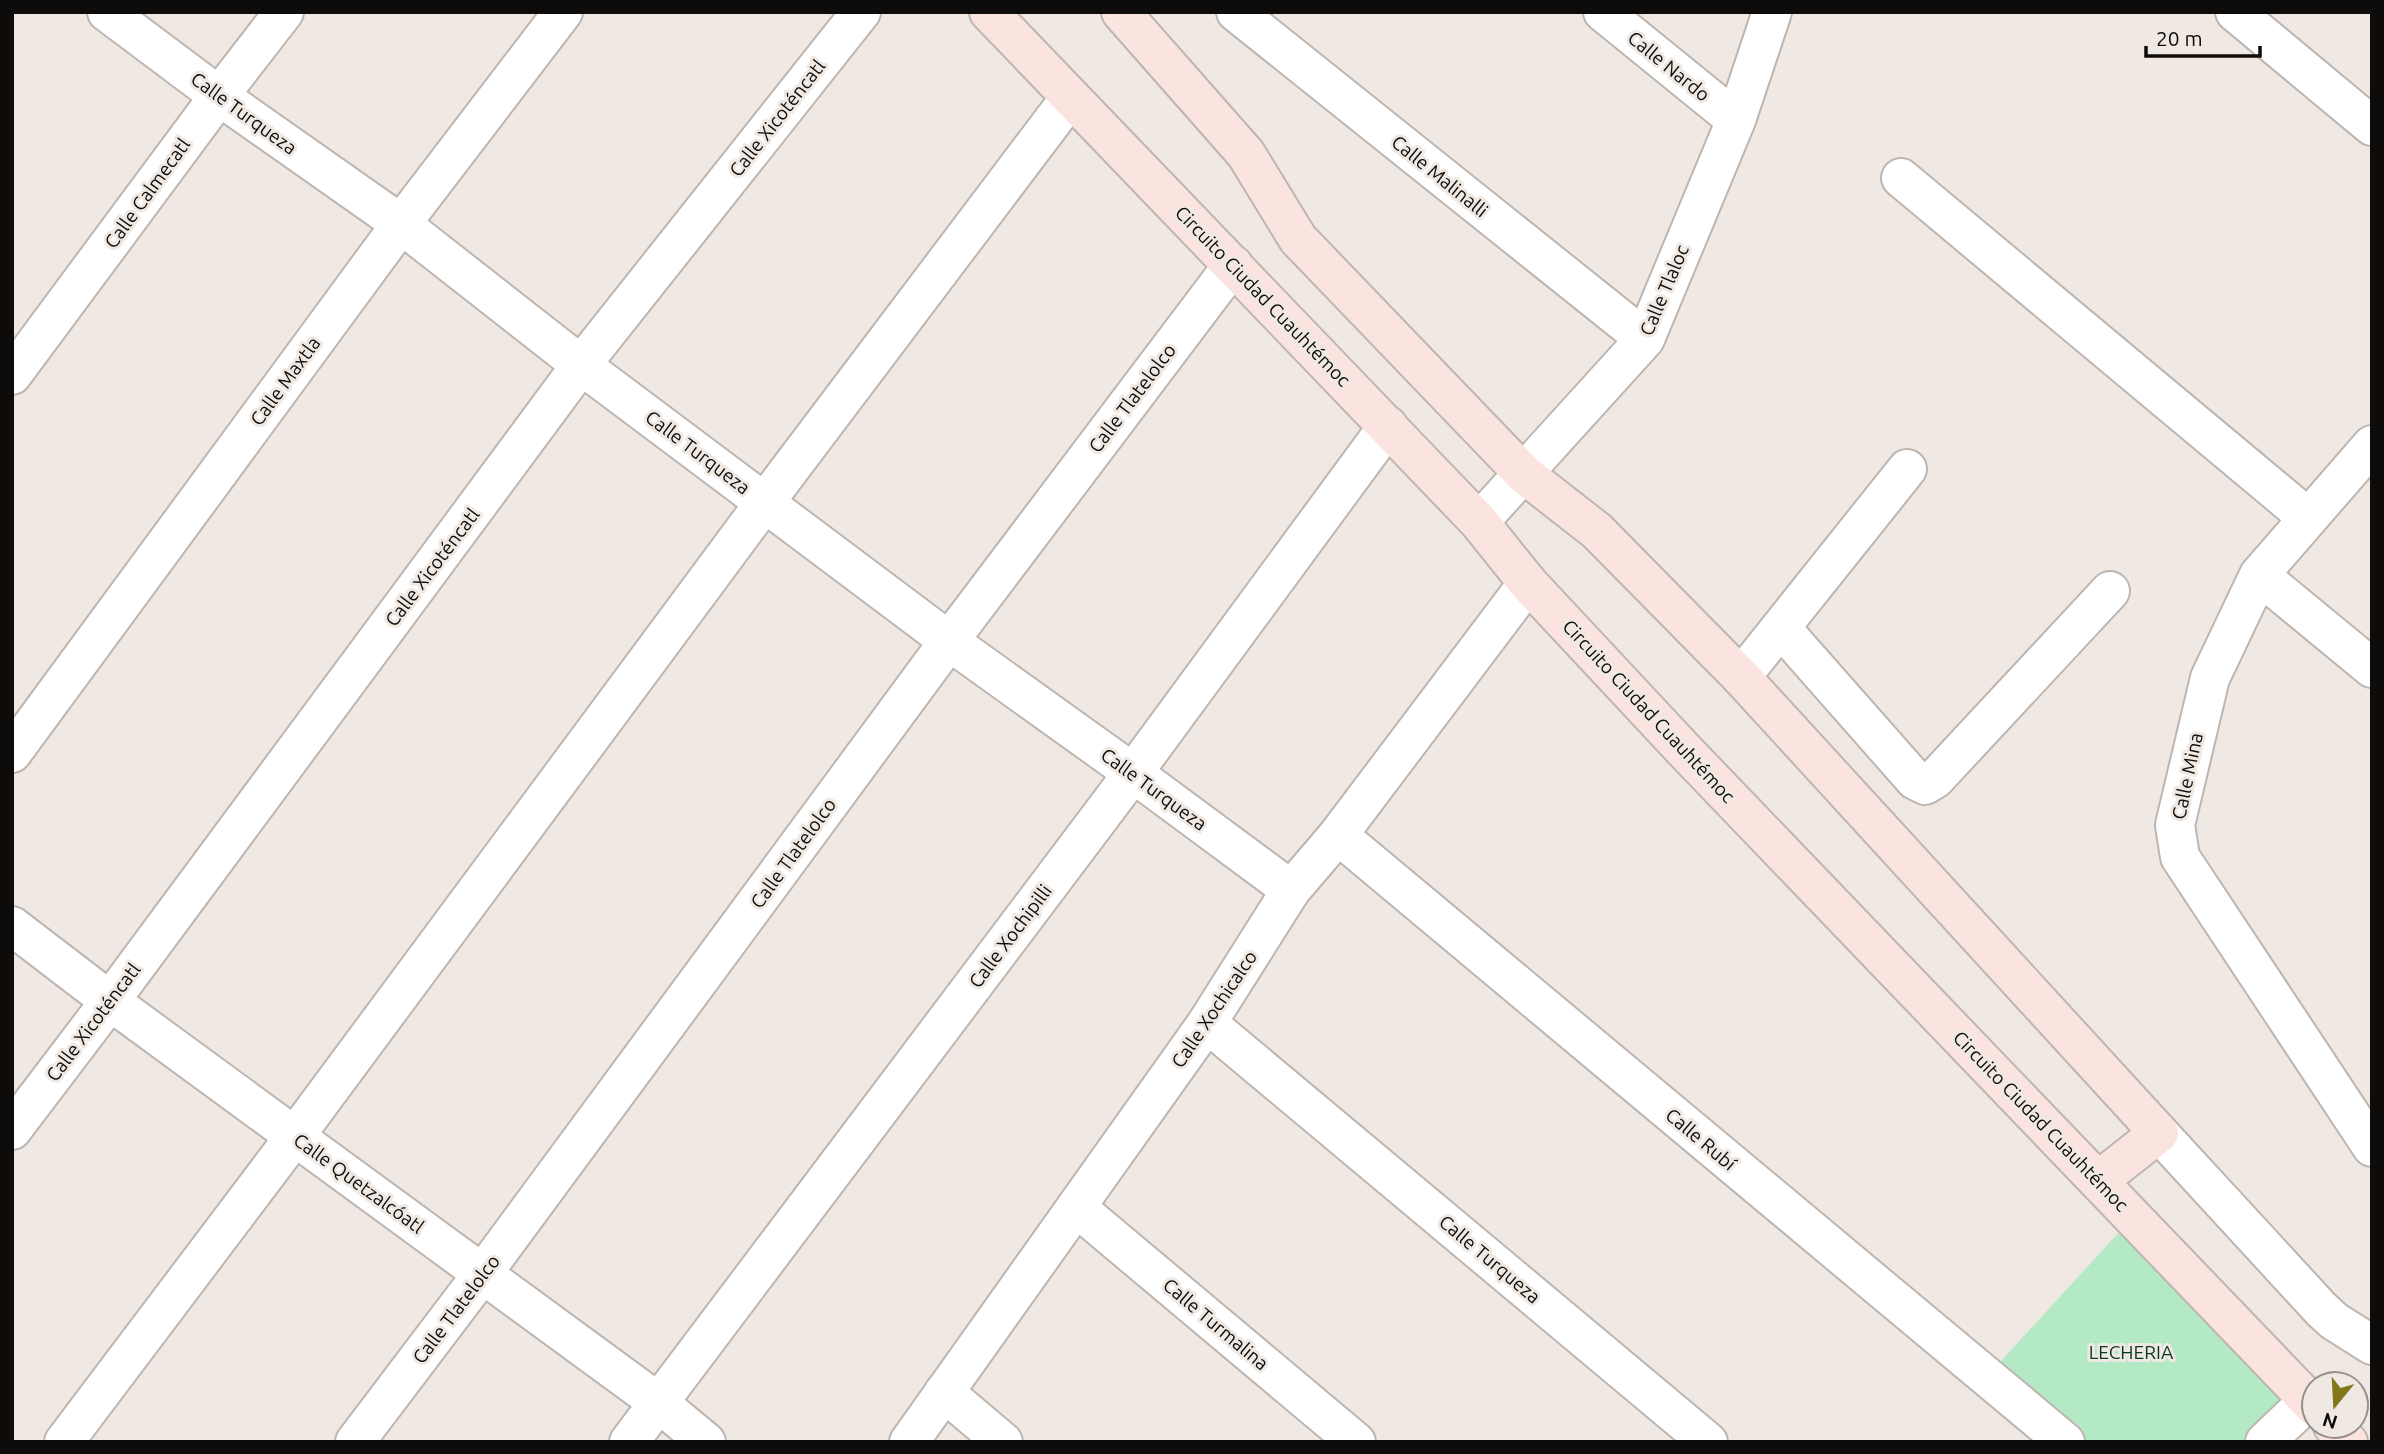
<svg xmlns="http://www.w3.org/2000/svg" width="2384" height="1454" font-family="Ubuntu,sans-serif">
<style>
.green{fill:#b4e9c5}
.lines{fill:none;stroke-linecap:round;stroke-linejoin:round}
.minor-casing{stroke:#bdb5b0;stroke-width:42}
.tertiary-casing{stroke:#bdb5b0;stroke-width:42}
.secondary-casing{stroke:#bdb5b0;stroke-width:42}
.minor{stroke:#fff;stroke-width:38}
.tertiary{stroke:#fff;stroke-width:38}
.secondary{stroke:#fbe4df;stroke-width:38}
.labels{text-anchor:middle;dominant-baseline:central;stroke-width:6;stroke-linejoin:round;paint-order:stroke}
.street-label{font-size:19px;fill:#0e0c0a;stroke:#f0e9e3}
.park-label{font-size:19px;fill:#093920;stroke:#f0e9e3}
</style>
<rect width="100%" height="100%" fill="#f0e9e3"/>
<!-- green -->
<path class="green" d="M2130 1220 2297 1402 2258 1442H2055L1982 1382Z"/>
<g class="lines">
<defs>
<path id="minor" d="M107 12 219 96 401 224 581 365 949 641 1133 773 1291 890
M1236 12 1645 339
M1603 12 1736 120
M2235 12 2372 126
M1901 178 2307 517
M12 375 219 96 284 12
M2372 445 2259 575 2210 678 2175 825 2180 857 2372 1147
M1479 522 1645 339 1736 120 1772 12
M2259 575 2372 668
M1781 628 1915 780 1925 785 1935 779 2110 591
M1741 677 1907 469
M12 753 401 224 563 12
M1338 835 2065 1442
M12 926 110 1001 659 1403 706 1442
M1207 1023 1708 1442
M12 1130 110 1001 581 365 861 12
M2159 1133 2321 1309 2334 1321 2372 1345
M1076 1207 1356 1442
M944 1392 1003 1442
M64 1442 295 1136 765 502 1070 98
M355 1442 483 1273 949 641 1233 265
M629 1442 1133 773 1388 426
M2265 1442 2309 1400"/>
<path id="tertiary" d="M909 1442 1207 1023 1291 890 1338 835 1528 583"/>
<path id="secondary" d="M989 12 1479 522 1528 583 1684 750 2314 1406
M1121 12 1246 154 1298 239 1524 474 1597 531 1741 677 2159 1133 2098 1181
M2333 1426 2348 1442"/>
</defs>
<!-- minor casing -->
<use href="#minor" class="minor-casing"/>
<!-- tertiary casing -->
<use href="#tertiary" class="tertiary-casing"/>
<!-- secondary casing -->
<use href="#secondary" class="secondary-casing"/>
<!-- minor -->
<use href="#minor" class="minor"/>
<!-- tertiary -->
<use href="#tertiary" class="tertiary"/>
<!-- secondary -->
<use href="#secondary" class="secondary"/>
</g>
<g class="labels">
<!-- street labels -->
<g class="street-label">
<text transform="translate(1669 66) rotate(39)">Calle Nardo</text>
<text transform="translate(244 113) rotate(36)">Calle Turqueza</text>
<text transform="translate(777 118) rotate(-52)">Calle Xicoténcatl</text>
<text transform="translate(1440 176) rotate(39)">Calle Malinalli</text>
<text transform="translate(147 193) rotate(-54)">Calle Calmecatl</text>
<text transform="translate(1664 290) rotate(-67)">Calle Tlaloc</text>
<text transform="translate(1263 296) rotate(46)">Circuito Ciudad Cuauhtémoc</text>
<text transform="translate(285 381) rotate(-54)">Calle Maxtla</text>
<text transform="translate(1132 398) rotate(-53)">Calle Tlatelolco</text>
<text transform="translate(698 452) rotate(37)">Calle Turqueza</text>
<text transform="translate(432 567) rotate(-53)">Calle Xicoténcatl</text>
<text transform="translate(1649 711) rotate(47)">Circuito Ciudad Cuauhtémoc</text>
<text transform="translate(2187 776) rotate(-78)">Calle Mina</text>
<text transform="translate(1154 789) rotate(36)">Calle Turqueza</text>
<text transform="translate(793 853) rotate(-54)">Calle Tlatelolco</text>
<text transform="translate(1010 936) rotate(-53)">Calle Xochipilli</text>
<text transform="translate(1214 1009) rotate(-56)">Calle Xochicalco</text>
<text transform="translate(93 1022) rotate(-53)">Calle Xicoténcatl</text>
<text transform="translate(2041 1121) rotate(46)">Circuito Ciudad Cuauhtémoc</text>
<text transform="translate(1701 1139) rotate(40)">Calle Rubí</text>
<text transform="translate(359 1183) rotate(36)">Calle Quetzalcóatl</text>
<text transform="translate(1490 1259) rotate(40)">Calle Turqueza</text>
<text transform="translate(456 1309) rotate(-53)">Calle Tlatelolco</text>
<text transform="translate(1216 1324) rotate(40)">Calle Turmalina</text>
</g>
<!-- park labels -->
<g class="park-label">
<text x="2131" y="1352">LECHERIA</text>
</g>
</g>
<!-- border -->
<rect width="2384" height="1454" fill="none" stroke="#0e0c0a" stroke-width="28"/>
<!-- north arrow -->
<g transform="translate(2335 1405) rotate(198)"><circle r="33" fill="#f0e9e3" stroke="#96918c" stroke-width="2"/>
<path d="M0-5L12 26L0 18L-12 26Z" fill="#82771b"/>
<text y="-10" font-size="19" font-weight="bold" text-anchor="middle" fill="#0e0c0a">N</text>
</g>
<!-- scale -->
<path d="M2146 46v10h114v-10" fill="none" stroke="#0e0c0a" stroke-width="3.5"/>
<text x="2156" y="46" font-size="21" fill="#0e0c0a" stroke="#f0e9e3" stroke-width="5" paint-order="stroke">20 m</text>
</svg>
